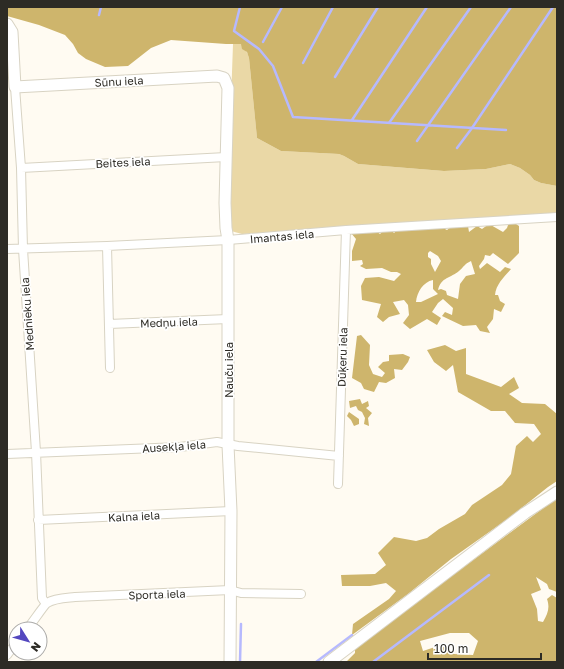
<svg xmlns="http://www.w3.org/2000/svg" width="564" height="669" font-family="'Golos Text',sans-serif">
<style>
.green{fill:#ead8a6}
.forest{fill:#ceb56c;fill-rule:evenodd}
.lines{fill:none;stroke-linecap:round;stroke-linejoin:round}
.stream{stroke:#b6b9fe;stroke-width:2.5}
.street-casing{stroke:#d8d3c3;stroke-width:10}
.secondary-casing{stroke:#d8d3c3;stroke-width:13}
.street{stroke:#fff;stroke-width:8}
.secondary{stroke:#fff;stroke-width:11}
.labels{text-anchor:middle;dominant-baseline:central;stroke-width:3.5;stroke-linejoin:round;paint-order:stroke}
.street-label{font-size:11px;fill:#2d2b25;stroke:#fff}
</style>
<rect width="100%" height="100%" fill="#fffbf2"/>
<!-- green -->
<path class="green" d="M233 44H242C244 49 248 52 249 58L257 138 281 151 339 154 344 156 358 164 444 171 486 169 510 164 520 168 530 175 534 180 541 183 557 186V215L242 234 231 231 229 157Z"/>
<!-- forest -->
<path class="forest" d="M7 7H557V186L541 183 534 180 530 175 520 168 510 164 486 169 444 171 358 164 344 156 339 154 281 151 257 138 249 58 247 52 242 49 241 44H226L171 40 151 48 128 66 105 67 86 59 78 53 73 44 65 35 39 25 7 16Z
M509 222H513L519 226V253L508 264 493 253 490 256 485 255 484 259 479 266 480 269 487 263 500 272 505 267 511 269C504 277 496 284 495 295H498L500 301 505 304 501 312 494 309 493 319 487 327 490 333 480 331 476 325 463 326 442 316 445 312 452 315 453 308 443 299 438 303 432 312 441 318 437 325 427 319 410 329 403 323 409 315 408 305 404 300 393 302 400 314 389 317 383 322 377 317 381 304 362 300 361 286 365 278 379 277 394 281 401 274 397 272H391L382 268 366 269 360 266 363 264 362 260 352 261V251L356 239 351 233 374 230 380 234 385 229H390L394 233 399 228 433 229 435 226 441 227 447 230 451 227C455 228 462 226 468 226L469 232 477 226 482 229 489 224 503 232 507 228ZM430 251 438 256 441 261 435 272 431 264V259L428 257V253ZM471 261 475 274 466 276 460 284 458 299 447 295 446 291 441 289 438 290C441 277 451 278 459 271 464 267 464 264 471 261ZM433 280V289L438 294 421 302H416C417 292 423 282 433 280Z
M361 335 370 345 369 365 373 374 382 377 385 373 378 367 383 362 389 361V355L403 354 410 357 408 362 402 370 394 369 395 378 386 383 379 382 374 392 364 389 361 383 352 378 357 336Z
M445 345 456 351 466 348V374L501 387 514 377 519 388 509 394 522 403 545 404 557 414V481L548 487 509 518 451 559 408 594 352 635 353 624 389 599 396 591 386 583 370 586H342L341 575 375 574 386 565 378 553 394 537 416 541 427 538 439 529 465 514 472 505 502 485 511 474 516 446 527 436 533 442 541 434 534 424 515 423 505 411H491L458 392 453 365 446 371 434 362 427 350Z
M360 399 362 404 368 401 369 406 366 408 372 413 368 418 369 426 364 424 365 418 362 412 358 410 356 406 350 408 349 401Z
M349 412 359 419V424L354 426 351 420 347 416Z
M557 498V592L549 589 547 584 536 577 541 590 531 594 537 609 538 621 543 622C548 613 550 608 547 599L552 595 557 598V662H346L355 653V647ZM450 633H469L478 641 473 655 454 654 441 645 423 651 420 641Z"/>
<g class="lines">
<!-- stream -->
<path class="stream" d="M240 7 234 31 259 49 273 66 293 117 506 130
M99 15 101 7
M263 42 282 7
M303 63 333 7
M335 77 378 7
M352 120 427 7
M389 123 471 7
M417 141 511 7
M457 148 472 128 553 7
M240 662 241 624
M316 662 352 635
M373 662 489 575"/>
<defs>
<path id="street" d="M15 87 21 168 23 249 36 452 42 598 46 604
M21 168 226 157
M107 246 110 368
M7 249 107 246 228 240 346 230 557 217
M109 324 228 319
M7 454 180 447 217 442 238 446 339 456
M338 484 346 230
M38 520 231 511
M27 629C31 625 44 605 47 603 55 598 66 598 75 597L230 590 241 593 301 594
M7 655 16 643"/>
<path id="secondary" d="M7 24 12 32 15 87 217 76 224 78 228 88 225 203 226 228 228 240V445L231 511 230 662
M329 662 525 513 557 492"/>
</defs>
<!-- street casing -->
<use href="#street" class="street-casing"/>
<!-- secondary casing -->
<use href="#secondary" class="secondary-casing"/>
<!-- street -->
<use href="#street" class="street"/>
<!-- secondary -->
<use href="#secondary" class="secondary"/>
</g>
<g class="labels">
<!-- street labels -->
<g class="street-label">
<text transform="translate(119 81) rotate(-3)">Sūnu iela</text>
<text transform="translate(123 162) rotate(-3)">Beites iela</text>
<text transform="translate(282 236) rotate(-5)">Imantas iela</text>
<text transform="translate(27 314) rotate(-94)">Mednieku iela</text>
<text transform="translate(169 322) rotate(-2)">Medņu iela</text>
<text transform="translate(342 357) rotate(-88)">Dūķeru iela</text>
<text transform="translate(228 370) rotate(-90)">Nauču iela</text>
<text transform="translate(174 446) rotate(-4)">Ausekļa iela</text>
<text transform="translate(134 516) rotate(-3)">Kalna iela</text>
<text transform="translate(157 594) rotate(-2)">Sporta iela</text>
</g>
</g>
<!-- border -->
<rect width="564" height="669" fill="none" stroke="#2d2b25" stroke-width="16"/>
<!-- north arrow -->
<g transform="translate(28 641) rotate(127)"><circle r="19" fill="#ffffff" stroke="#abaaa8"/>
<path d="M0-3L7 15L0 10L-7 15Z" fill="#5347bf"/>
<text y="-6" font-size="11" font-weight="bold" text-anchor="middle" fill="#2d2b25">N</text>
</g>
<!-- scale -->
<path d="M428 653v6h113v-6" fill="none" stroke="#2d2b25" stroke-width="2"/>
<text x="434" y="653" font-size="12" fill="#2d2b25" stroke="#ffffff" stroke-width="3" paint-order="stroke">100 m</text>
</svg>
